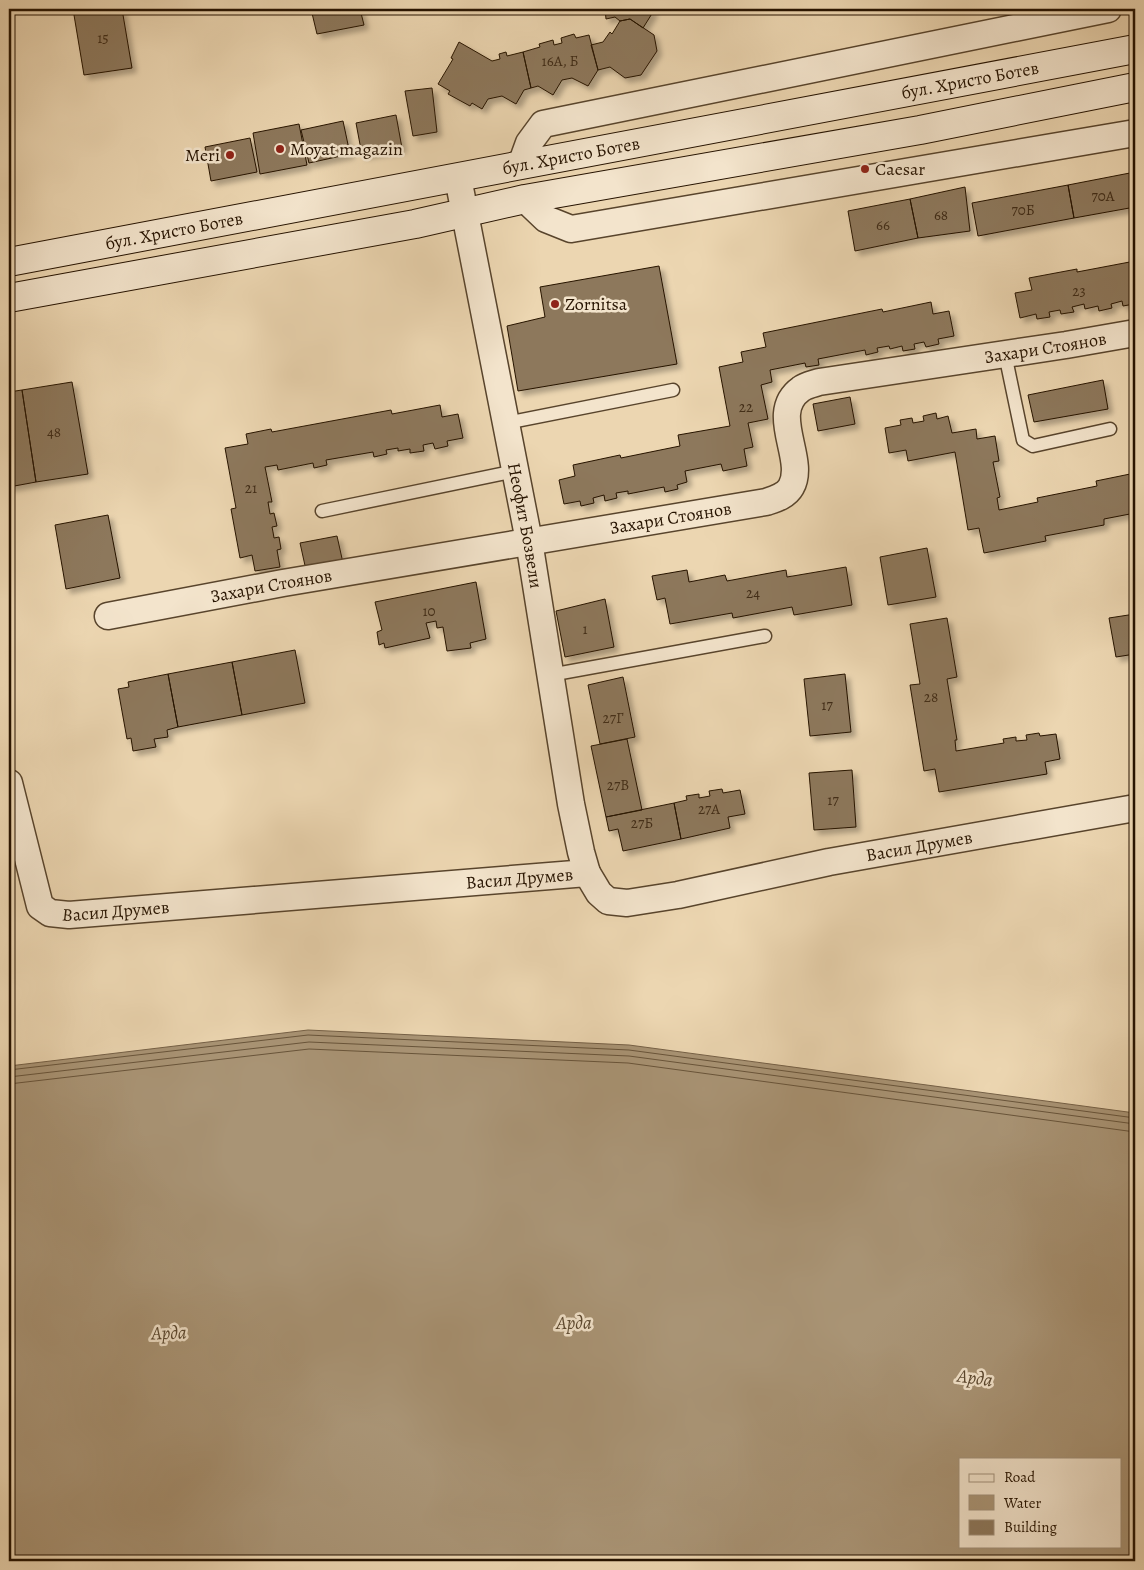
<svg xmlns="http://www.w3.org/2000/svg" width="1144" height="1570" font-family="Alegreya,serif">
<style>
.water{fill:#a99475;stroke:#756046;fill-rule:evenodd}
.lines{fill:none;stroke-linecap:round;stroke-linejoin:round}
.shore{stroke:#68543a;stroke-width:1}
.building{fill:#8d785c;stroke:#261300;filter:url(#shadow)}
.service-casing{stroke:#58442c;stroke-width:15}
.minor-casing{stroke:#58442c;stroke-width:29}
.secondary-casing{stroke:#261300;stroke-width:30}
.service{stroke:#f3e4cc;stroke-width:12}
.minor{stroke:#f3e4cc;stroke-width:26}
.secondary{stroke:#f3e4cc;stroke-width:28}
.poi-dot{fill:#8f2418;stroke:#f3e4cc;stroke-width:2}
.labels{text-anchor:middle;dominant-baseline:central;stroke-width:5;stroke-linejoin:round;paint-order:stroke}
.number-label{font-size:15px;fill:#402c17}
.street-label{font-size:18px;fill:#261300;stroke:#f3e4cc}
.poi-label{font-size:18px;fill:#261300;stroke:#f3e4cc;text-anchor:start}
.water-label{font-size:19px;font-style:italic;fill:#5a472f;stroke:#f3e4cc}
</style>
<defs>
<filter id="shadow"><feDropShadow dx="4.5" dy="4.5" stdDeviation="2.5" flood-color="#0004"/></filter>
</defs>
<rect width="100%" height="100%" fill="#ecd6b1"/>
<filter id="stains"><feTurbulence type="fractalNoise" baseFrequency=".004" numOctaves="4"/><feColorMatrix values="0 0 0 0 .2 0 0 0 0 .09 0 0 0 0 .02 0 0 0 .5 -.17"/></filter>
<radialGradient id="worn" r=".72"><stop offset=".6" stop-color="#630" stop-opacity="0"/><stop offset="1" stop-color="#630" stop-opacity=".3"/></radialGradient>
<!-- water -->
<path class="water" d="M308 1030 629 1045 1135 1113V1561H9V1066ZM960 1459H1120V1546H960Z"/>
<g class="lines">
<!-- shore -->
<path class="shore" d="M9 1070 308 1035 629 1050 1135 1118
M9 1077 309 1042 629 1056 1135 1124
M9 1084 309 1049 628 1063 1135 1132"/>
</g>
<!-- building -->
<path class="building" d="M73 9H122L132 68 84 75Z
M311 9H360L364 25 317 34Z
M605 9H652L653 12 643 28 630 19 620 21 615 17 606 19Z
M630 19 654 35 657 51 641 75 625 78 610 67 598 70 591 45 603 42 610 32 612 34 620 21Z
M574 34 576 38 589 35 598 70 588 86 572 78 562 80 553 95 538 86 531 88 523 52 540 47 539 44 553 40 554 45 562 43 561 38Z
M459 42 492 61 500 59 499 54 506 52 507 56 523 52 531 88 524 90 516 104 502 96 488 99 482 109 472 103 470 106 448 94 450 91 438 84 453 59 451 58Z
M432 88 437 132 413 136 405 91Z
M396 115 402 148 362 155 356 123Z
M343 121 350 154 309 163 301 130Z
M299 124 307 165 260 174 253 133Z
M250 138 257 172 211 181 205 147Z
M1135 172V207L1074 218 1068 185Z
M1068 185 1074 218 978 236 972 203Z
M965 187 970 231 918 238 910 199Z
M910 199 918 238 855 251 848 211Z
M1135 261V299H1133L1134 304 1123 306 1122 301 1111 304 1112 308 1099 311 1098 306 1085 309 1084 304 1072 307 1074 312 1061 314 1060 310 1049 312 1050 317 1037 319 1036 314 1020 318 1015 293 1032 290 1029 278 1077 269V272Z
M659 266 677 364 518 391 507 326 545 317 540 287Z
M931 302 933 314 949 311 954 336 938 339 939 344 926 347 924 342 914 344 915 349 903 351 902 346 890 349 889 346 877 348 878 352 866 355 865 350 818 359 819 365 806 367 805 363 770 370 772 382 761 385 768 419 748 423 753 447 744 449 747 466 723 471 721 464 685 471 687 482 677 485 678 489 665 492 664 487 628 494V491L616 493 617 498 605 501 604 495 593 498 594 503 581 506 580 501 564 504 559 480 575 476 573 465 620 455 621 458 680 446 678 435 730 426 719 367 743 362 741 352 766 347 763 333 882 309 883 312Z
M1103 380 1108 409 1034 422 1028 395Z
M72 382 88 474 36 482 22 390Z
M22 390 36 482 9 487V392Z
M850 397 855 424 818 431 813 404Z
M440 405 442 417 458 414 463 438 447 441 448 446 435 449 433 443 423 445 424 451 410 453V449L398 451V448L386 450 387 454 374 457 373 452 326 460 327 465 314 468 313 463 278 470 277 465 265 467 272 502H268L270 514 274 513 277 526 272 527 273 532 274 538 279 537 281 549 277 550 280 567 255 571 252 555 240 558 231 509 236 508 225 448 248 444 246 434 271 429 272 432 391 410 392 414Z
M936 413 937 419 948 416 952 433 976 429 977 439 995 436 999 461 993 462 1000 497 997 498 999 510 1038 502 1037 498 1097 486 1096 481 1135 473V513L1104 519V525L1045 536 1046 541 984 553 979 528 968 530 955 452 908 461 906 450 889 453 885 428 901 425 900 420 912 418 913 423 924 421 923 416Z
M108 515 120 578 66 589 55 525Z
M337 536 343 563 306 570 300 543Z
M927 548 936 597 888 605 880 557Z
M846 567 852 605 794 615 792 607 733 618 732 613 670 624 665 598 657 600 652 576 687 570 689 582 725 575 727 581 786 570 787 577Z
M476 582 486 639 470 643 471 648 447 651 443 627 437 628 436 621 426 623 430 638 385 648 384 643 379 645 377 632 382 630 375 602Z
M605 599 614 647 565 657 556 611Z
M1135 614V654L1116 657 1109 618Z
M947 618 957 677 947 679 957 740H955L956 751 1004 743 1003 739 1016 737V741L1027 740 1026 735 1039 733 1040 736 1056 734 1060 759 1045 762 1047 774 939 792 935 769 924 771 910 685 920 684 910 624Z
M295 650 305 703 242 715 232 662Z
M232 662 242 715 178 727 168 674Z
M168 674 178 727 167 730 168 737 154 739 156 747 133 751 131 738 127 739 118 689 129 687 128 682Z
M845 674 851 732 810 736 804 679Z
M623 677 635 737 600 744 588 685Z
M627 739 642 810 606 817 591 746Z
M852 770 856 827 814 830 809 773Z
M722 789 723 793 740 790 745 814 728 817 730 828 681 839 674 803 687 800 686 796 699 794V798L710 796 709 791Z
M674 803 681 839 623 851 618 829 609 831 606 817Z"/>
<g class="lines">
<defs>
<path id="service" d="M1005 354 1023 440 1033 446 1110 429
M506 423 673 390
M322 511 515 471
M550 675 765 636"/>
<g id="minor">
<path d="M521 165 529 143 543 124 1108 9"/>
<path id="s1" d="M458 178 529 541 571 804 581 852 587 873"/>
<path d="M525 199 546 219 571 229 1135 133"/>
<path id="s2" d="M108 616 283 583 766 502C775 499 786 496 791 487 807 459 767 413 801 389 806 385 813 384 819 382L1066 345 1135 333"/>
<path id="s3" d="M9 783 40 906 50 913 69 915 587 873 599 893 608 901 627 903 678 895 829 862 1135 808"/>
</g>
<g id="secondary">
<path id="s4" d="M9 262 1135 49"/>
<path d="M9 298 415 224 525 199 920 130 1135 87"/>
</g>
</defs>
<!-- service casing -->
<use href="#service" class="service-casing"/>
<!-- minor casing -->
<use href="#minor" class="minor-casing"/>
<!-- secondary casing -->
<use href="#secondary" class="secondary-casing"/>
<!-- service -->
<use href="#service" class="service"/>
<!-- minor -->
<use href="#minor" class="minor"/>
<!-- secondary -->
<use href="#secondary" class="secondary"/>
</g>
<!-- markers -->
<g class="poi-dot">
<circle cx="280" cy="149" r="5"/>
<circle cx="230" cy="155" r="5"/>
<circle cx="865" cy="169" r="5"/>
<circle cx="555" cy="304" r="5"/>
</g>
<g class="labels">
<!-- number labels -->
<g class="number-label">
<text x="103" y="38">15</text>
<text x="560" y="61">16А, Б</text>
<text x="1103" y="196">70А</text>
<text x="1023" y="210">70Б</text>
<text x="941" y="215">68</text>
<text x="883" y="225">66</text>
<text x="1079" y="291">23</text>
<text x="746" y="407">22</text>
<text x="54" y="432">48</text>
<text x="251" y="488">21</text>
<text x="753" y="593">24</text>
<text x="429" y="611">10</text>
<text x="585" y="629">1</text>
<text x="931" y="697">28</text>
<text x="827" y="705">17</text>
<text x="613" y="718">27Г</text>
<text x="618" y="785">27В</text>
<text x="833" y="800">17</text>
<text x="709" y="809">27А</text>
<text x="642" y="823">27Б</text>
</g>
<!-- street labels -->
<g class="street-label">
<text stroke="none"><textPath href="#s4" startOffset="978">бул. Христо Ботев</textPath></text>
<text stroke="none"><textPath href="#s4" startOffset="572">бул. Христо Ботев</textPath></text>
<text stroke="none"><textPath href="#s4" startOffset="168">бул. Христо Ботев</textPath></text>
<text stroke="none"><textPath href="#s2" startOffset="1050">Захари Стоянов</textPath></text>
<text stroke="none"><textPath href="#s2" startOffset="571">Захари Стоянов</textPath></text>
<text stroke="none"><textPath href="#s1" startOffset="354">Неофит Бозвели</textPath></text>
<text stroke="none"><textPath href="#s2" startOffset="166">Захари Стоянов</textPath></text>
<text stroke="none"><textPath href="#s3" startOffset="1030">Васил Друмев</textPath></text>
<text stroke="none"><textPath href="#s3" startOffset="610">Васил Друмев</textPath></text>
<text stroke="none"><textPath href="#s3" startOffset="205">Васил Друмев</textPath></text>
</g>
<!-- poi labels -->
<g class="poi-label">
<text x="290" y="149">Moyat magazin</text>
<text x="220" y="155" text-anchor="end">Meri</text>
<text x="875" y="169">Caesar</text>
<text x="565" y="304">Zornitsa</text>
</g>
<!-- water labels -->
<g class="water-label">
<text x="574" y="1323">Арда</text>
<text transform="translate(169 1333) rotate(-2)">Арда</text>
<text transform="translate(975 1378) rotate(8)">Арда</text>
</g>
</g>
<!-- margin -->
<rect width="1144" height="1570" fill="none" stroke="#ecd6b1" stroke-width="30"/>
<rect x="10" y="10" width="1124" height="1550" fill="none" stroke="#261300" stroke-width="2.5"/>
<rect x="15" y="15" width="1114" height="1540" fill="none" stroke="#261300"/>
<!-- legend -->
<rect x="959" y="1458" width="162" height="90" fill="#f3e4cc" stroke="#a1907a"/>
<rect x="969" y="1474" width="25" height="8" fill="#f3e4cc" stroke="#a1907a"/>
<text x="1004" y="1482" font-size="15" fill="#261300">Road</text>
<rect x="969" y="1495" width="25" height="15" fill="#a99475" stroke="#a1907a"/>
<text x="1004" y="1508" font-size="15" fill="#261300">Water</text>
<rect x="969" y="1520" width="25" height="15" fill="#8d785c" stroke="#a1907a"/>
<text x="1004" y="1532" font-size="15" fill="#261300">Building</text>
<rect width="100%" height="100%" filter="url(#stains)"/>
<rect width="100%" height="100%" fill="url(#worn)"/>
</svg>
